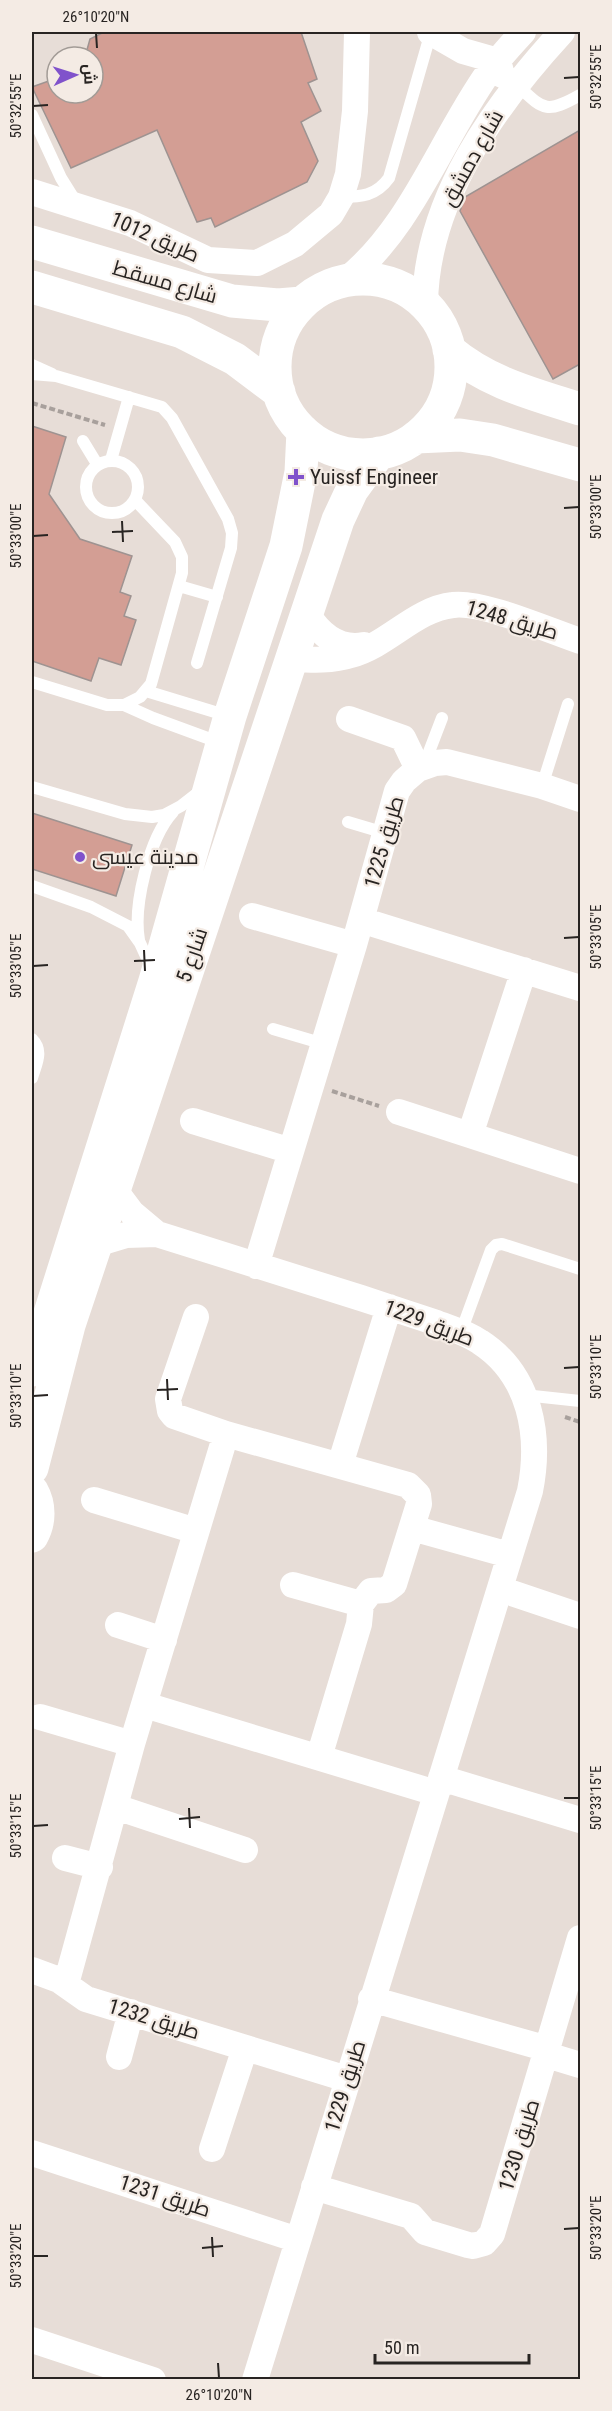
<svg xmlns="http://www.w3.org/2000/svg" width="612" height="2411" font-family="'Roboto Condensed',Cairo,sans-serif">
<style>
.building{fill:#d39e94;stroke:#9e9391;stroke-width:1.5}
.lines{fill:none;stroke-linecap:round;stroke-linejoin:round}
.path{stroke:#a8a09c;stroke-width:4;stroke-dasharray:6 3;stroke-linecap:butt}
.lane{stroke:#fff;stroke-width:12}
.street{stroke:#fff;stroke-width:26}
.secondary{stroke:#fff;stroke-width:33}
.ticks{fill:none;stroke:#282422;stroke-width:2}
.poi-dot{fill:#8052cb;stroke:#f4ebe4;stroke-width:2}
.labels{text-anchor:middle;dominant-baseline:central;stroke-width:4.5;stroke-linejoin:round;paint-order:stroke}
.street-label{font-size:21px;fill:#282422;stroke:#f4ebe4}
.poi-label{font-size:21px;fill:#282422;stroke:#f4ebe4;text-anchor:start}
.neatline{fill:none;stroke:#282422;stroke-width:2}
.ticks-label{font-size:15px;text-anchor:middle;fill:#282422}
</style>
<rect width="100%" height="100%" fill="#e7ddd7"/>
<!-- building -->
<path class="building" d="M104 32H301L317 79 308 83 321 111 301 122 318 161 307 182 215 227 211 218 197 222 157 130 71 168 32 87 57 78V93H93V57H85L90 39Z
M580 130V364L553 379 460 211 465 197Z
M32 426 66 437 49 494 80 539 132 556 120 592 131 596 124 616 136 620 121 665 99 658 91 681 32 661Z
M32 813 132 845 116 896 32 869Z"/>
<g class="lines">
<!-- path -->
<path class="path" d="M32 403 105 425
M332 1091 379 1106
M565 1417 580 1422"/>
<!-- lane -->
<path class="lane" d="M516 84C543 109 545 115 580 95
M32 115 61 178 76 202
M341 197C361 197 376 196 389 178L431 32
M32 365 52 374
M32 374 56 376 162 407 172 418 228 519 232 533 231 548 197 663
M83 441 97 464
M111 460 129 397
M86 487a26 26 0 1 1 52 0a26 26 0 1 1-52 0Z
M179 586 217 597
M32 682 107 705H124L140 697 151 684 182 573V557L175 542 135 500
M146 691 228 716
M124 705 153 718 221 743
M424 765 442 718
M542 786 568 704
M32 787 125 814 152 817 164 815 181 806 199 792
M348 822 385 833
M32 886 91 907 128 926 140 943 151 967
M139 940C133 906 149 838 173 812
M273 1029 324 1044
M32 1039C44 1051 36 1064 32 1078
M461 1332 491 1250 496 1245 502 1244 580 1269
M524 1395 580 1401"/>
<!-- street -->
<path class="street" d="M430 32 463 51 498 61 502 75
M32 192 130 223 208 260 257 263 295 244 331 214 341 197 348 174 355 111 357 32
M346 280C412 227 440 141 488 73 498 59 511 45 523 32
M425 305C426 200 494 106 562 32
M308 615C321 635 339 650 364 645
M292 659C312 660 333 661 351 655 388 645 415 609 453 605 482 601 550 631 580 641
M349 719 403 738 418 769
M252 916 354 945
M361 920 580 988
M399 1112 580 1171
M193 1121 291 1151
M470 1135 524 970
M114 1189 132 1213 157 1234
M96 1244 126 1235 157 1234C225 1256 293 1277 361 1298 385 1306 410 1314 434 1322 449 1328 466 1332 480 1342 531 1375 541 1436 530 1491L255 2380
M256 1266 354 945 397 791 404 781 418 769 435 763 447 762 542 786 580 799
M196 1317 168 1399 170 1411 174 1416 226 1434 408 1485 418 1495 419 1504 394 1584 386 1590 371 1591 361 1604 359 1624 319 1757
M340 1465 389 1307
M94 1500 196 1531
M412 1528 509 1555
M293 1585 361 1604
M500 1589 580 1616
M118 1625 164 1640
M145 1705 436 1793
M40 1717 132 1744
M441 1778 580 1820
M116 1807 245 1850
M65 1858 100 1867
M32 1970 59 1980 86 1999 347 2079
M66 1984 132 1744 226 1434
M371 1999 548 2049
M547 2055 580 2065
M119 2057 131 2012
M212 2149 245 2048
M32 2153 298 2240
M314 2187 411 2216 425 2232 468 2245 473 2246 484 2243 492 2234 580 1938
M32 2340 153 2380"/>
<!-- secondary -->
<path class="secondary" d="M32 242 232 301 278 305 302 303
M275 367a88 88 0 1 1 176 0a88 88 0 1 1-176 0Z
M32 287 182 332 235 359 279 392
M449 350C488 383 533 394 580 409
M416 437 460 435 493 440 580 465
M32 1370 155 981 230 716 286 546 301 472 303 431
M32 1468 69 1325 338 520 352 490 379 453
M32 1491C40 1505 40 1522 32 1536"/>
</g>
<!-- ticks -->
<path class="ticks" d="M96 33 97 48M564 78 579 77M33 106 48 105M564 508 579 507M122 521 123 542M112 532 133 531M33 536 48 535M564 938 579 937M144 950 145 971M134 961 155 960M33 966 48 965M564 1368 579 1367M167 1379 168 1400M157 1390 178 1389M33 1396 48 1395M564 1798H579M189 1808 190 1828M179 1819 200 1817M33 1826 48 1825M564 2229 579 2228M212 2237 213 2257M202 2248 223 2246M33 2256H48M218 2363 219 2378"/>
<!-- markers -->
<g class="poi-dot">
<path d="M293 468h6v6h6v6h-6v6h-6v-6h-6v-6h6z"/>
<circle cx="80" cy="857" r="6"/>
</g>
<g class="labels">
<!-- street labels -->
<g class="street-label">
<text transform="translate(472 158) rotate(-61)">شارع دمشق</text>
<text transform="translate(155 237) rotate(24)">طريق 1012</text>
<text transform="translate(165 282) rotate(16)">شارع مسقط</text>
<text transform="translate(512 620) rotate(16)">طريق 1248</text>
<text transform="translate(384 842) rotate(-74)">طريق 1225</text>
<text transform="translate(192 955) rotate(-71)">شارع 5</text>
<text transform="translate(429 1323) rotate(21)">طريق 1229</text>
<text transform="translate(154 2019) rotate(17)">طريق 1232</text>
<text transform="translate(345 2086) rotate(-73)">طريق 1229</text>
<text transform="translate(519 2145) rotate(-73)">طريق 1230</text>
<text transform="translate(165 2196) rotate(18)">طريق 1231</text>
</g>
<!-- poi labels -->
<g class="poi-label">
<text x="310" y="477">Yuissf Engineer</text>
<text x="92" y="857">مدينة عيسى</text>
</g>
</g>
<!-- border -->
<rect width="612" height="2411" fill="none" stroke="#f4ebe4" stroke-width="66"/>
<!-- north arrow -->
<g transform="translate(75 75) rotate(87)"><circle r="28" fill="#f4ebe4" stroke="#a29b96" stroke-width="1.5"/>
<path d="M0-4.5L10 22L0 15L-10 22Z" fill="#8052cb"/>
<text y="-9" font-size="16" font-weight="bold" text-anchor="middle" fill="#282422">ش</text>
</g>
<!-- scale -->
<path d="M375 2354v9h154v-9" fill="none" stroke="#282422" stroke-width="3"/>
<text x="384" y="2354" font-size="18" fill="#282422" stroke="#f4ebe4" stroke-width="4.5" paint-order="stroke">50 m</text>
<rect x="33" y="33" width="546" height="2345" class="neatline"/>
<g class="ticks-label">
<text x="96" y="22">26°10'20"N</text>
<text transform="translate(596 77) rotate(-90)" y="5">50°32'55"E</text>
<text transform="translate(16 106) rotate(-90)" y="5">50°32'55"E</text>
<text transform="translate(596 507) rotate(-90)" y="5">50°33'00"E</text>
<text transform="translate(16 536) rotate(-90)" y="5">50°33'00"E</text>
<text transform="translate(596 937) rotate(-90)" y="5">50°33'05"E</text>
<text transform="translate(16 966) rotate(-90)" y="5">50°33'05"E</text>
<text transform="translate(596 1367) rotate(-90)" y="5">50°33'10"E</text>
<text transform="translate(16 1396) rotate(-90)" y="5">50°33'10"E</text>
<text transform="translate(596 1798) rotate(-90)" y="5">50°33'15"E</text>
<text transform="translate(16 1826) rotate(-90)" y="5">50°33'15"E</text>
<text transform="translate(596 2228) rotate(-90)" y="5">50°33'20"E</text>
<text transform="translate(16 2256) rotate(-90)" y="5">50°33'20"E</text>
<text x="219" y="2400">26°10'20"N</text>
</g>
</svg>
